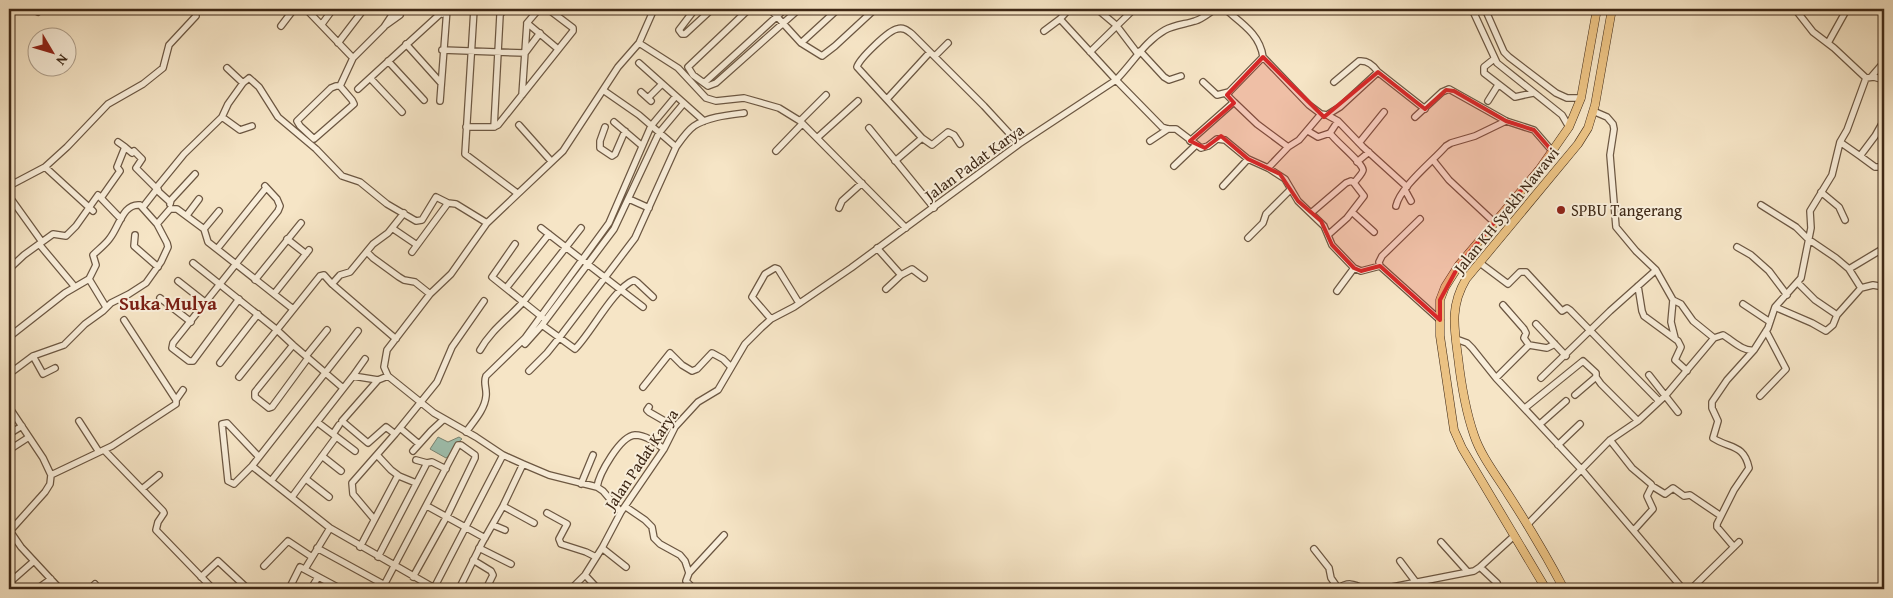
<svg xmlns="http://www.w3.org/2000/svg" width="1893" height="598" font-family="'Gentium Book Plus',serif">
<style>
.water{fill:#9ec0af;stroke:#788372}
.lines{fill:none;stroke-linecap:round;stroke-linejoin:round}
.minor-casing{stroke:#6c5742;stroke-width:8}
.major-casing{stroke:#3e2816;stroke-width:9}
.minor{stroke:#f9eeda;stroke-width:5.5}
.major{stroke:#ebc283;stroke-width:8}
.marked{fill:#d62828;fill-opacity:0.2;stroke:#d62828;stroke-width:4;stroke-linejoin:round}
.poi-dot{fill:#8f2418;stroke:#f9eeda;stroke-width:2}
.labels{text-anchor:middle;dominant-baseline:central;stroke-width:4;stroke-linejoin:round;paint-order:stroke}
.street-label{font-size:16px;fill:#3e2816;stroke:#f9eeda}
.poi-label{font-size:16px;fill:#3e2816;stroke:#f9eeda;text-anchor:start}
.quarter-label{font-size:19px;font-weight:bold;fill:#7a1f14;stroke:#f9eeda}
</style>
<rect width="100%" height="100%" fill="#f6e5c6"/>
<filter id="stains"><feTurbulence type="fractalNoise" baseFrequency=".004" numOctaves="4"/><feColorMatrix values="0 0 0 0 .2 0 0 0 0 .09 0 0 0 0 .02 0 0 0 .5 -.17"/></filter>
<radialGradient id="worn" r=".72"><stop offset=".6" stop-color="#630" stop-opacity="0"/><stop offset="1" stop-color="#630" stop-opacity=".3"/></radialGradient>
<!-- water -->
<path class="water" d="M438 437 448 442 459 437 462 439C454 445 452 455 446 458L430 449Z"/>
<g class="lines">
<defs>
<path id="minor" d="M33 9 38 12
M306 9 353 58 340 86
M433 9 442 14
M474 9 465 154 517 193
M695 9 679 30 682 34H685L712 9
M749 9 688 67 693 75 708 86 716 83 799 9
M770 9 801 43 822 56 835 46 875 9
M1097 9 1116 25 1138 54
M1225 9C1241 23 1260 34 1263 57L1309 105 1321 114 1327 115 1338 121 1363 147 1407 187
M1472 9 1497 63 1562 115 1569 127
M1485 9 1504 52 1509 57 1556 93 1567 98H1581
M1795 9 1813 32 1834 48 1866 78
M1060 19 1116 80C1133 63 1144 42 1165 30 1174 25 1186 24 1195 21 1202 19 1209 13 1215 9
M527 23 558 49
M322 24 333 9
M386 25 400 15
M281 26 294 9
M1044 31 1060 19 1069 9
M338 43 364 9
M639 43 678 68 706 98 716 101 744 98 779 108 800 121 906 228
M801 43 838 9
M1828 43 1847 9
M406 44 441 83
M442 50 525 53 540 33
M1140 51 1164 77 1169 80 1181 76
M1090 52 1134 9
M935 56 948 43
M353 58 384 27 396 9
M1494 59 1484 67V73L1515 97 1533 93
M388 61 424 100
M639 63 704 121
M227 68 243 83
M1871 77 1884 62
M370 78 402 112
M1203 82 1217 95 1229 92
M1334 82 1359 61C1368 60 1374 66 1378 72L1425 109
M704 83 785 9
M336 86H340L352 100 354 104 314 139 300 126 297 121 331 88Z
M358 89 440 14
M603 90 639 115 676 147
M641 92 651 101
M522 95 527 23 539 9
M648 98 662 84
M887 99 930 52
M440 101 447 9
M1488 101 1498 85
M1234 102 1227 95 1228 93 1263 57
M1593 111 1607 117 1613 124 1614 129 1610 155 1616 227 1636 251 1656 270 1673 300 1681 304 1693 321 1714 338
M1327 115 1340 107 1378 72
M222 117 240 130 252 126
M1415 117 1442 92 1449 89 1506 121 1534 130 1553 152
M800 121 826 95
M614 122 641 145
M519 125 551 161
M466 127H494L498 125 573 31V28L548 9
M494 127 500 15 504 9
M605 127 600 141V148L612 156 615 154 625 131
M869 128 934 208
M1308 131 1318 137 1330 133
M817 138 858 101
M922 138 932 145 948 132 954 135 960 144
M1150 141 1168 129
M1190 141 1234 102 1257 124 1288 147 1299 140 1321 114
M1840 142 1860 156 1875 136 1884 120
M1359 143 1384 112
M125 147 132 153 134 151 142 159 136 168 156 188
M776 151 802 124
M1860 156 1875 167H1884
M1433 160 1449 180 1495 223
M895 161 922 138 857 67C859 59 889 30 897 29 903 27 907 30 912 34L984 106 1019 144
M1357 162 1369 152
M1174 166 1196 145
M45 167 93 211
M1268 168 1288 147
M9 186 45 167 67 147 108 104 143 84 163 68 169 45 196 16 195 11 191 9
M1223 186 1248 159
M1405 190 1411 201
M1821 192 1839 207 1845 220
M1884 195 1883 199 1884 208
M9 196 42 242
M101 198 120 171 117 167 125 147 118 142
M629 199 649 208
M170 202 159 192 157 187 184 154 222 117 228 104 243 83 249 78 259 87 278 117 316 149 342 176 360 182 387 204 416 221 422 220 436 197 448 203 456 204 487 223
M170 204 171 200 195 174
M1761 205 1796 227 1808 239 1836 258 1849 269 1861 288 1837 315 1833 325 1826 331 1812 323 1775 307
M1396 206C1400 187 1433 161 1446 146L1451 143 1475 136 1506 121
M143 207 157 189
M839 208 842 201 862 183
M1352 212 1374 232
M1311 213 1346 183 1351 181 1354 183
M187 215 199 199
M392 228 417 245
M541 228 643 307
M204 229 219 211
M135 235 134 246 158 267
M1328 235 1347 218 1364 196 1354 183C1356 180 1363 173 1363 170 1362 162 1335 141 1330 133L1338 121
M1248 238 1263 223 1266 214 1291 189
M287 239 306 254
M39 244 75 287
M515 244 492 277 542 317
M1737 247 1751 255 1769 271 1787 295
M877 248 901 275 912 269 924 278
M217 249 266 188
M367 252 373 258 399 277 404 280 415 282 430 294
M412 252 448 203
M193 263 277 330 293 345 343 388
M1480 263 1508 284 1520 272H1526L1562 311 1567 308 1570 310 1659 401
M1380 266 1379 262 1382 256 1420 219
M9 269 24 255 53 234 66 236 76 226 98 195 121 219
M1849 269 1884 248
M255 280 301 223
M178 281 206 303
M1798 283 1815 300 1837 315
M332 284 396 339
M1638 286 1642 311 1644 316 1678 341 1681 347 1675 360 1687 371
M507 287 549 234
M1861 288 1873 285 1884 287
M886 289 901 275
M1337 291 1354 268
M274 294 309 250
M160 298 191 322
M239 299 193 361H189L172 348 173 343 278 211 280 206 277 199 265 186
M1673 300 1671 322 1675 338
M1743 304 1770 322
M106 307 89 279 96 265 93 255C99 249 106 244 110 238 119 227 123 203 140 205L157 224
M771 319 752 297 765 274 775 268 778 269 799 303
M1536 324 1566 356
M542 325 575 349C592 332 613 289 634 280L637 282 653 297
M9 337 65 293 89 279
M1456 339 1467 343 1472 348 1496 378 1581 469 1683 589
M525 344 542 325 614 229 659 133 684 103
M293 345 255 392V397L269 408 272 407 308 358
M1529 345 1547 348 1555 344
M480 350C491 330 509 318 524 301 543 277 562 252 581 228
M33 356 43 374 55 368
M306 356 327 330
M220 363 258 314
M529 371 547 353 559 338 635 238 676 147C681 140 687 131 694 126 708 117 728 115 744 113
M9 374 33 356 64 345 85 324 103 311 111 303 129 294 146 283 161 262 168 247 167 243 157 224 170 209H177L204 229 208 242 293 309
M1649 375 1678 412
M353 376 365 359
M239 377 320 276 324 275 332 284 340 275 350 272 373 244 388 233 404 213
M1496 378 1529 345 1524 338 1526 333 1524 329 1503 305
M1541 378 1610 311 1656 270
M378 380 342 421 368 443 386 427 395 434
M643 387 670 353 682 365 692 371 697 369 712 353 723 359 731 367
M1575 395 1596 377
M1760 396 1786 369 1766 331
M176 400 183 390
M9 407 43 458 51 475 50 484 45 492 10 531 21 547 60 589
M649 407 647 410 649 412 675 427
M1525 408 1583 361 1596 373V377L1601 384 1638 421
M79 421 99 452
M317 422 355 451
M1540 424 1566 401
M400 428 419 444
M466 432C474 421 485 409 486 396 487 388 483 383 486 376L525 338 609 223 651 126 676 96
M9 434 22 426
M333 434 339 425
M1610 440 1632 468 1651 484 1652 486 1647 496 1653 509 1634 530
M1558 445 1580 424
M9 450 29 437
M104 450 163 511 164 513 158 522 156 530 213 589
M413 451 431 431 444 419
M377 455 391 470 399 476
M322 456 341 471
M259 457 227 423 222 424 228 481 234 484 252 466 358 331
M416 460 427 463
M252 466 330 528 436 589
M51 475 112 446 176 404V400L124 320
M306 479 329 497
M271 481 353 376 378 380 388 376
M581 484 593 455
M1652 486 1665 494 1673 488 1684 496 1690 495 1721 516
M597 487C599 474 620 436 635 435 646 435 656 443 664 449
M142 489 159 475
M292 497 336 437
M427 506 485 538
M503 506 534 523
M626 507 645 520 652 527 654 538 660 544 680 555 685 561 689 573 686 581 694 589
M621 512 603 491 597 487 549 475 523 464 503 455 476 437 434 413 388 376 384 367 387 350 430 294 451 274 487 223 563 151 618 67 639 43 654 9
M547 513 567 524 559 539 561 544 586 552 596 557
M374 519 353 494 352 483 395 434 437 382 452 347 484 301
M493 525 505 530
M1527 525 1610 440 1638 421 1666 395 1714 338 1723 335C1732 340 1743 352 1754 350L1768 328 1775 307 1801 278 1811 228 1810 211 1832 175 1840 142 1847 130 1866 78 1874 77 1884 80
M1441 542 1467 571
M360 547 397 477 399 476 416 483
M1734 547 1717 527V524L1734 490 1749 468C1744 444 1730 449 1713 438L1718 421 1712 408V402L1727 380 1754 350
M317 548 392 589
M479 548 511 564
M602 548 626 567
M1314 549 1329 568 1331 578 1338 588
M378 557 427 463 432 462 446 469
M473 560 491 571 493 575 486 589
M1400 561 1415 581
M264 566 288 541 312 557
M1480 567 1497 583
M305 569 330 528
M689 573 724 535
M585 575 598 589
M201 577 218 561 248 589
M9 583 34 561
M434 588 503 455
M37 589 51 579
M90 589 95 584
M289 589 300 567 341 589
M311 589 318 577
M382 589 458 445H461L475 455V458L447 516 413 577
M459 589 482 543 503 506 523 464
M571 589 585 575 602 548 621 512 664 449 675 427 698 402 718 390 745 344 761 328 771 319 794 307 851 268 1019 144 1116 80 1162 127 1168 129H1176L1201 148 1208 146 1217 139 1225 140 1248 159 1268 168 1285 179 1298 201 1324 226 1332 245 1354 268 1361 271 1380 266 1440 320
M1337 589C1347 582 1354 583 1364 589
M1382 589 1474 571 1480 567 1514 536
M1691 589 1739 542"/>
<path id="major" d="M1546 589 1462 448 1454 430 1440 336V300L1445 287 1459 265 1539 170 1569 127 1581 98 1597 9
M1564 589C1547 557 1528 525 1508 494 1496 475 1481 456 1474 435 1465 409 1461 383 1458 357 1454 327 1450 306 1466 279L1578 144 1588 128 1595 105 1612 9"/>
</defs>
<!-- minor casing -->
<use href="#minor" class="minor-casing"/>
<!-- major casing -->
<use href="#major" class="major-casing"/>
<!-- minor -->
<use href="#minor" class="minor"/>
<!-- major -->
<use href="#major" class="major"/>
</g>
<!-- marked area -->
<path class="marked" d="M1263 57 1324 117 1378 72 1425 109 1446 90 1454 91 1506 121 1534 130 1553 152 1459 265 1440 300V320L1380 266 1361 271 1354 268 1332 245 1321 221 1298 201 1280 174 1248 159 1221 136 1205 148 1190 141 1234 103 1227 95Z"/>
<!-- markers -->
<circle class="poi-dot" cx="1561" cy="210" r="5"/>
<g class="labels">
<!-- street labels -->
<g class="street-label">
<text transform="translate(974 162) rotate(-36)">Jalan Padat Karya</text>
<text transform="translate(1506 210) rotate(-51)">Jalan KH Syekh Nawawi</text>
<text transform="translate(641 459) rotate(-56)">Jalan Padat Karya</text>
</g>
<!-- poi labels -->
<g class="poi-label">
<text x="1571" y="210">SPBU Tangerang</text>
</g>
<!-- quarter labels -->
<g class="quarter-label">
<text x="168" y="303">Suka Mulya</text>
</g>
</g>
<!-- margin -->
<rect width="1893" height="598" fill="none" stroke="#f6e5c6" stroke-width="30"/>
<rect x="10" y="10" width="1873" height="578" fill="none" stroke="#3e2816" stroke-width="2.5"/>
<rect x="15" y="15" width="1863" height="568" fill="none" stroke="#3e2816"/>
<!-- north arrow -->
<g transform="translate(52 52) rotate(128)"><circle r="24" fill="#f9eeda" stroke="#ae9f8c"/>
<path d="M0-4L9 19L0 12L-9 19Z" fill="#8f2418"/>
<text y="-8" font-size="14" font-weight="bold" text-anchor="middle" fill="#3e2816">N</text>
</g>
<rect width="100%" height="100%" filter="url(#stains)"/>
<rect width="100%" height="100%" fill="url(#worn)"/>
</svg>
